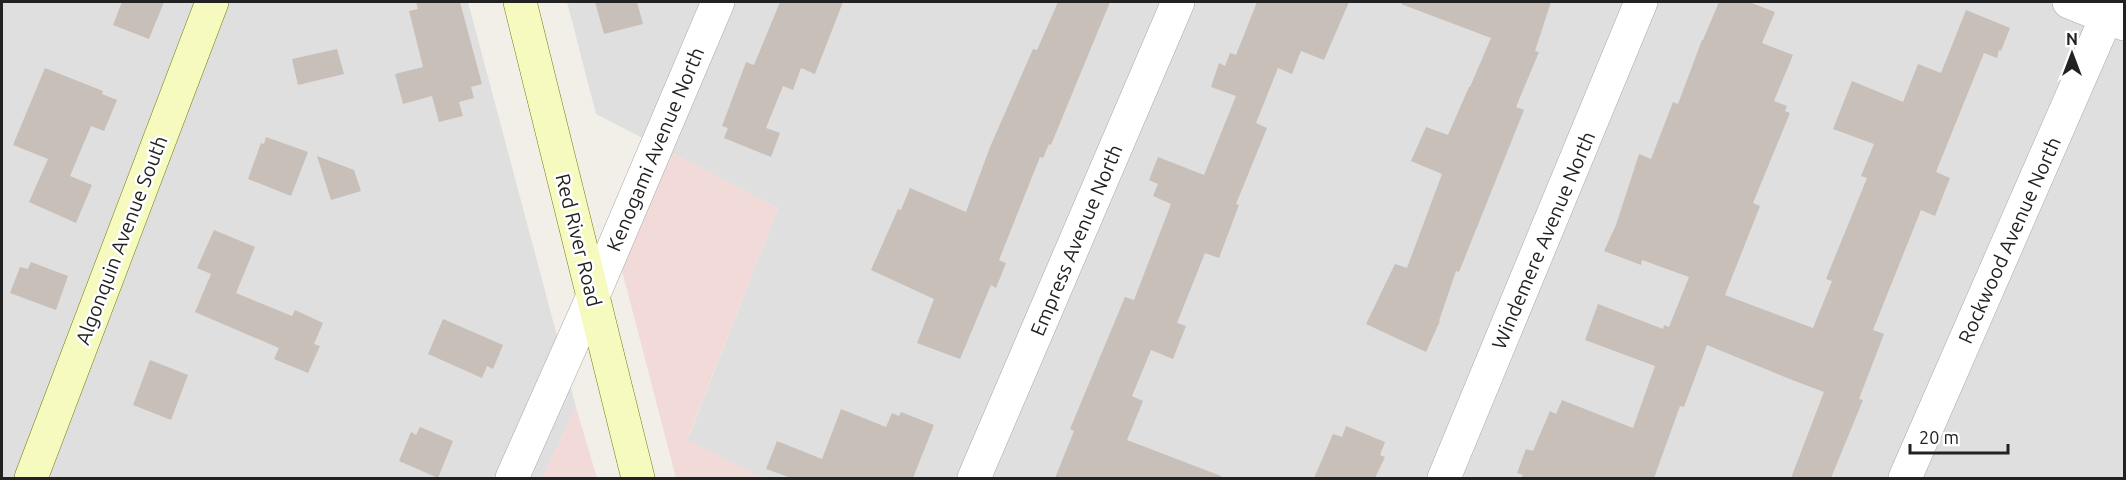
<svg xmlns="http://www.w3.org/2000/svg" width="2126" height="480" font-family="Ubuntu,sans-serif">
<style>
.residential{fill:#e0dfdf}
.commercial{fill:#f2dad9}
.building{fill:#c7bfb8}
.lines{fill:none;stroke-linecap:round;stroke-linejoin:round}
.minor-casing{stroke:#a9a9a9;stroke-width:34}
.tertiary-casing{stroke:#a9a9a9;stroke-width:34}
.secondary-casing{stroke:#707d05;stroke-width:34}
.minor{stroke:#fff;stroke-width:33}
.tertiary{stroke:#fff;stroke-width:33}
.secondary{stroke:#f7fabf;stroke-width:33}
.labels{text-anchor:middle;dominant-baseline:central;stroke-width:5;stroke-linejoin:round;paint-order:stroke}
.street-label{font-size:20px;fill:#222;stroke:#fff}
</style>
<rect width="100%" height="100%" fill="#f2efe9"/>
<!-- residential -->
<path class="residential" d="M2 2H468L576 407 542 478H2Z
M567 2H2124V478H764L687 441 778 208 596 114Z"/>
<!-- commercial -->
<path class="commercial" d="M666 150 778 208 687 440 764 478H676L620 263Z
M576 407 597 478H542Z"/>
<!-- building -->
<path class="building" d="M122 2H164L149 39 113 25Z
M416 2H460L482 84 471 87 474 98 459 102 463 116 439 122 432 96 403 104 395 74 423 67 409 11 418 9Z
M595 2H637L643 24 604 34Z
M780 2H843L815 74 801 68 793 90 783 86 766 128 780 133 771 157 724 138 728 128 722 126 746 62 754 65Z
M1058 2H1110L1051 145 1049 144 1043 158 1040 157 999 260 1006 263 996 288 991 285 960 359 917 343 934 299 871 270 898 209 901 210 910 188 966 212 990 147 1033 49 1037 50Z
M1257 2H1349L1324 60 1301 51 1292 74 1278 68 1256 123 1267 128 1236 204 1239 205 1219 258 1205 253 1177 323 1186 326 1173 359 1151 350 1132 396 1143 401 1127 440 1221 476V478H1055L1074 431 1070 429 1125 297 1134 300 1171 204 1153 196 1158 184 1149 180 1158 157 1204 175 1236 96 1211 87 1219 63 1225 66 1230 53 1236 55Z
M1402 2H1551L1535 51 1539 52 1516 107 1524 110 1459 272 1456 271 1439 321H1440L1426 352 1366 324 1395 264 1407 268 1442 174 1411 161 1426 127 1448 135 1469 87H1470L1491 38 1401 4Z
M1719 2H1749L1775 12 1762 43 1793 55 1774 101 1787 106 1785 111 1790 113 1753 203 1760 206 1725 295 1813 328 1832 281 1826 279 1867 178 1861 176 1874 144 1833 129 1852 81 1903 102 1918 64 1941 73 1966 10 2010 28 2001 51 1999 50 1997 58 1984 53 1936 172 1950 178 1935 216 1921 210 1873 330 1884 334 1859 399 1863 400 1831 478H1791L1824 392 1787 378 1707 345 1684 407 1680 406 1654 478H1521L1523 475 1517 473 1526 449 1533 451 1550 411 1556 414 1562 400 1633 428 1655 366 1585 340 1598 304 1663 329 1664 325 1669 327 1689 277 1642 260 1641 265 1604 251 1616 225 1639 154 1651 159 1673 102 1678 104 1702 40H1703Z
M337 49 344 74 298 85 292 59Z
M45 68 103 91 102 94 117 100 104 131 91 126 70 176 92 185 76 223 29 202 48 159 13 145Z
M266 137 308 152 291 196 248 179 261 143 264 144Z
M317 156 354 170 361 191 331 200Z
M214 230 255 247 236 293 292 316 295 310 323 323 314 344 320 346 308 373 274 359 279 348 195 312 211 274 197 268Z
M31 262 68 276 56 310 10 293 20 267 28 269Z
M443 319 503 345 493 369 487 366 482 378 428 354Z
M150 360 188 375 171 420 133 405Z
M841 409 886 427 892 413 899 416 901 412 934 425 913 478H791L766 469 777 441 822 459Z
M1346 426 1385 442 1380 455 1385 457 1375 478H1314L1333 434 1342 437Z
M420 427 453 441 438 478 399 461 411 432 416 435Z"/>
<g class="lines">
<defs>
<path id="minor" d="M2069 2 2124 24
M512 478 593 296 718 2
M974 478 1178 2
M1444 478 1641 2"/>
<path id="tertiary" d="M1905 478 2113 2"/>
<path id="secondary" d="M520 2 638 478
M31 478 212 2"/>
</defs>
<!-- minor casing -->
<use href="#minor" class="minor-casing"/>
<!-- tertiary casing -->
<use href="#tertiary" class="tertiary-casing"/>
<!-- secondary casing -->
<use href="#secondary" class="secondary-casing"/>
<!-- minor -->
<use href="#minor" class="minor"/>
<!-- tertiary -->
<use href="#tertiary" class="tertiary"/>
<!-- secondary -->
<use href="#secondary" class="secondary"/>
</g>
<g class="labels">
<!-- street labels -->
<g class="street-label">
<text transform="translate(655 149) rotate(-67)">Kenogami Avenue North</text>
<text transform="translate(121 240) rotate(-69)">Algonquin Avenue South</text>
<text transform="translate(579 240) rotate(76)">Red River Road</text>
<text transform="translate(1076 240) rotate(-67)">Empress Avenue North</text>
<text transform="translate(1543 240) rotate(-67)">Windemere Avenue North</text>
<text transform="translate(2009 240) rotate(-66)">Rockwood Avenue North</text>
</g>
</g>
<!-- border -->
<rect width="2126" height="480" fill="none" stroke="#222222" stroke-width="6"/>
<!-- north arrow -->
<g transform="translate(2072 54)" stroke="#ffffff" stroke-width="4.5" paint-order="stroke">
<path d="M0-4.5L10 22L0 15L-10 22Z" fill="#222222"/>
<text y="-9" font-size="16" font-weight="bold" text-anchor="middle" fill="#222222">N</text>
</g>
<!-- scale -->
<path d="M1910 444v9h98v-9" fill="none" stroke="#222222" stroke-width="3"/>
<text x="1919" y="444" font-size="18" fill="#222222" stroke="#ffffff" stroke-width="4.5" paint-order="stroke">20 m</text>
</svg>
